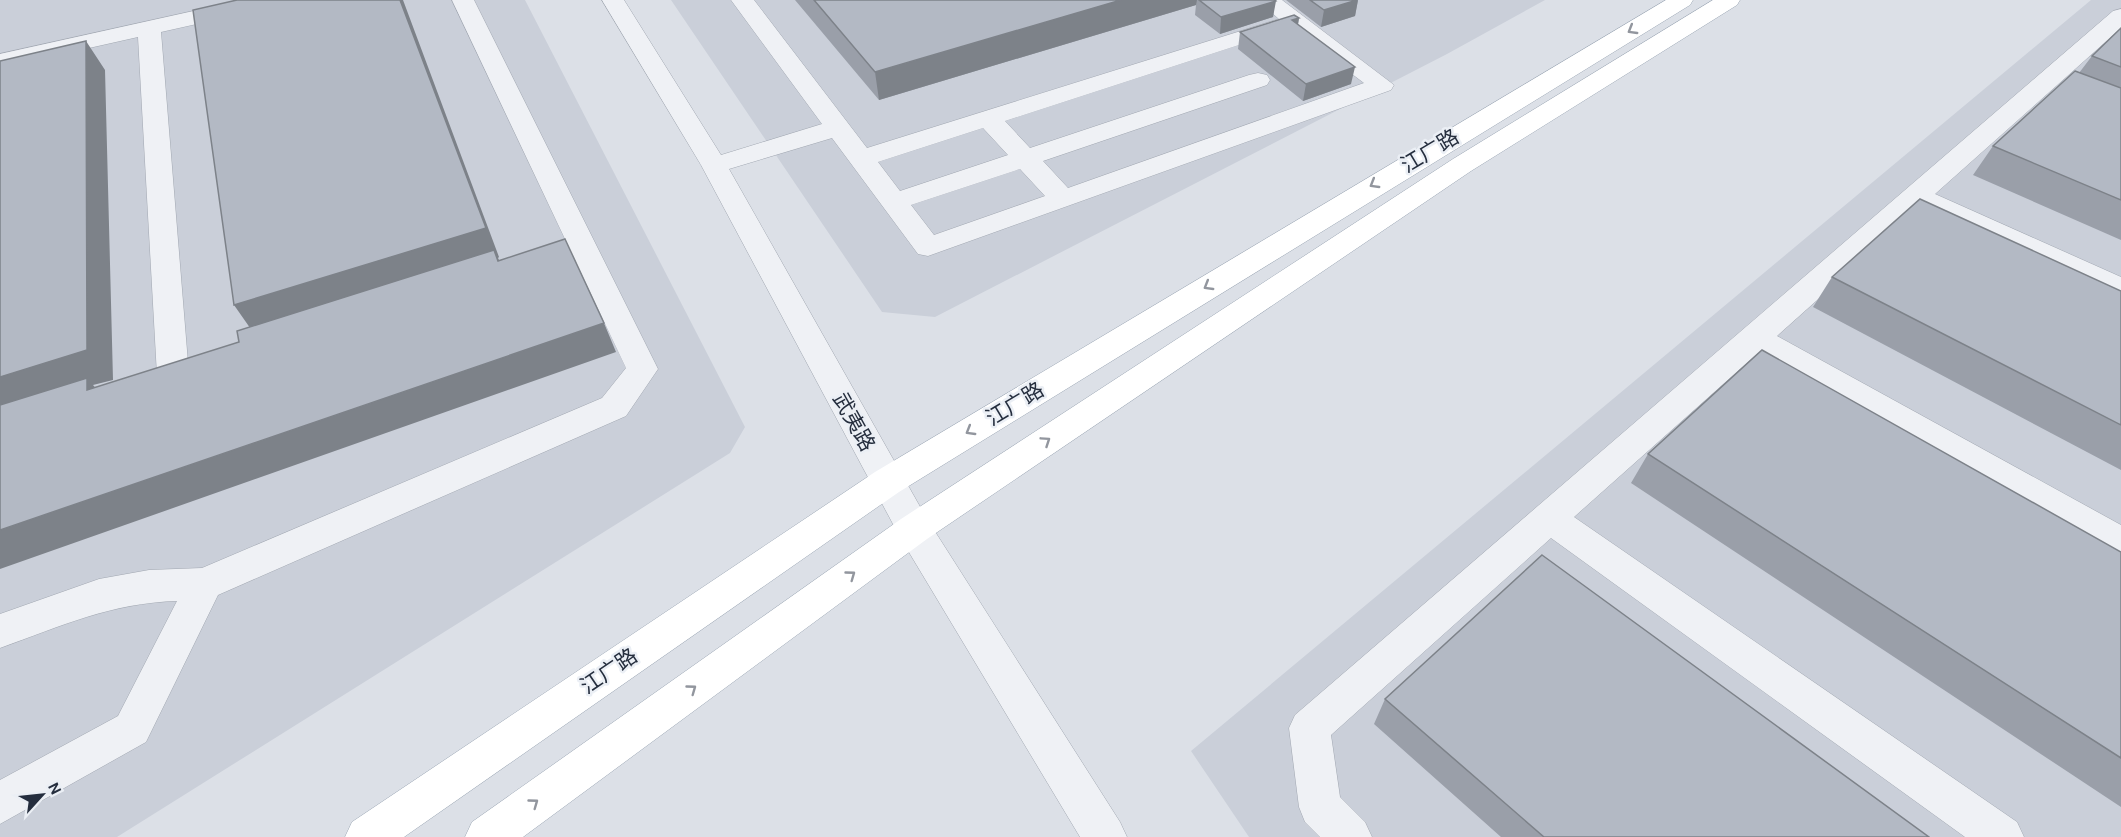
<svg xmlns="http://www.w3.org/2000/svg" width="2121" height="837" font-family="Karla,'Noto Sans SC',sans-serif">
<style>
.built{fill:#cacfd9}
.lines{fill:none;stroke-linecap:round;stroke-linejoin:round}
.minor-casing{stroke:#a1a7b1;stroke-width:1}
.major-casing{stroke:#9aa5b3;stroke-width:1}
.minor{fill:#eff1f5;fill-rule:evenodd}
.major{fill:#fff;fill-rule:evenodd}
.wall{fill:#9a9fa9}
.shaded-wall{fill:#7d8289}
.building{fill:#b3b9c4;stroke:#7d8289;stroke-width:1.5}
.oneway{stroke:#92969e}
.labels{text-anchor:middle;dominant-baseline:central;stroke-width:5;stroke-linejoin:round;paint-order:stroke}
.street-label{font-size:21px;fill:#252e3e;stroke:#ebeff5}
</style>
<rect width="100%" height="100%" fill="#dce0e7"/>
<!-- built -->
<path class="built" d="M0 0H525L745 427 730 453 117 837H0Z
M671 0H1545L1447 54 935 317 882 312Z
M2091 0H2121V837H1249L1191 751Z"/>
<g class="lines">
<defs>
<path id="minor" d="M243 0H284L281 5 161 32 189 375 184 383 173 386 162 383 157 375 138 37 0 68V54Z
M452 0H474L658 369 626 416 218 595 146 742 0 824V780L118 716 177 601C111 603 61 626 0 648V614L99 579 149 570 202 568 602 398 626 368Z
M602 0H624L721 155 822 124 731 0H754L867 148 1279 19 1257 0H1282L1394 85 1391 90 928 256 918 254 832 138 729 169 927 519 1120 822 1127 837H1080L901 539 701 165ZM1291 28 1364 83 1068 188 1043 161 1267 85 1270 80 1267 75 1258 73 1249 75 1030 148 1005 121ZM983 128 1008 155 900 191 878 162ZM1020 169 1045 196 934 235 911 205Z
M2121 9V28L1935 194 2121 277V299L1920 208 1777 336 2121 525V557L2108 552 1758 353 1574 517 2017 822 2024 837H1965L1551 538 1331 735 1340 797 1365 822 1372 837H1320L1305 822 1299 807 1289 728 1295 715 2113 11Z"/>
<path id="major" d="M1666 0H1693L1690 5 899 492 404 837H345L352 822 875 472Z
M1713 0H1740L1737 5 1471 171 927 539 523 837H465L472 822 901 519 1453 159Z"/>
</defs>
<!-- minor casing -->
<use href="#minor" class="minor-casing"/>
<!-- major casing -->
<use href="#major" class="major-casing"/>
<!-- minor -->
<use href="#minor" class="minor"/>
<!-- major -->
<use href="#major" class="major"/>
</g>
<!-- wall -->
<path class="wall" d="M795 0H1275L1273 17 1220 34 1195 15 1196 5 879 100Z
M1286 0H1358L1355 16 1321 27Z
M1299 18 1298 25 1351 84 1303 101 1238 49 1240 32Z
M2121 28V240L1973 175 1993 146 2079 73 2092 56Z
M1832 277 2121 291V470L1813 307Z
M1648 454 2121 552V807L1631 483Z
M1385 699 1929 837H1501L1374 724Z"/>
<!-- shaded-wall -->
<path class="shaded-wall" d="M400 0H403L499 257 498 258 508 280 255 335 234 305Z
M1121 0H1197L1196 5 879 100 875 72Z
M1358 0 1355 16 1321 27 1324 10Z
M1276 1 1273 17 1220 34 1221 17Z
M1299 18 1296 35 1292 20Z
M86 41 105 70 113 380 93 385 113 408 0 415V377Z
M1355 67 1351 84 1303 101 1306 84Z
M604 323 616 352 0 569V530Z"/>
<!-- building -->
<path class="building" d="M237 0H400L486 228 234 305 193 10Z
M814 0H1121L875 72Z
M1199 0H1275L1276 1 1221 17Z
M1310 0H1357L1324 10Z
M1294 15 1299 18 1292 20 1355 67 1306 84 1240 32Z
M2121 28V67L2092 56Z
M86 41 87 350 0 377V61Z
M2075 71 2121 88V200L1993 146Z
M1920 199 2121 291V425L1832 277Z
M565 239 604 323 0 530V405L87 378V390L239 342 237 331 494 250 498 261Z
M1762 350 2121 552V758L1648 454Z
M1542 555 1929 837H1544L1385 699Z"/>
<!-- one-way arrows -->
<defs><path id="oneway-chevron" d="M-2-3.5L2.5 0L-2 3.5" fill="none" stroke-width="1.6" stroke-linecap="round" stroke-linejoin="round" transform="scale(1.5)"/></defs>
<g class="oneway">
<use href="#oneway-chevron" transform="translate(1632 30) rotate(149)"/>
<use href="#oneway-chevron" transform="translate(1374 184) rotate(149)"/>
<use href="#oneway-chevron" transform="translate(1208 286) rotate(149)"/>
<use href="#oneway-chevron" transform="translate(970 431) rotate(149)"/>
<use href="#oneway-chevron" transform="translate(1046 441) rotate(-34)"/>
<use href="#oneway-chevron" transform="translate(851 575) rotate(-36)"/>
<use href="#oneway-chevron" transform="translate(692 689) rotate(-36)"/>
<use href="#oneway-chevron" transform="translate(534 803) rotate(-36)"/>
</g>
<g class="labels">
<!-- street labels -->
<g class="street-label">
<text transform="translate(1430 151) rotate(-31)">江广路</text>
<text transform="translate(1015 404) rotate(-31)">江广路</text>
<text transform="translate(854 422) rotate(61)">武夷路</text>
<text transform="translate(609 671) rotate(-34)">江广路</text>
</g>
</g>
<!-- north arrow -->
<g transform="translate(42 795) rotate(63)" stroke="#ebeff5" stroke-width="4.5" paint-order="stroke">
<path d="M0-4.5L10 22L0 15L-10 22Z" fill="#252e3e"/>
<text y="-9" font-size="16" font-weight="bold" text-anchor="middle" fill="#252e3e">N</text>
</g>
</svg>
